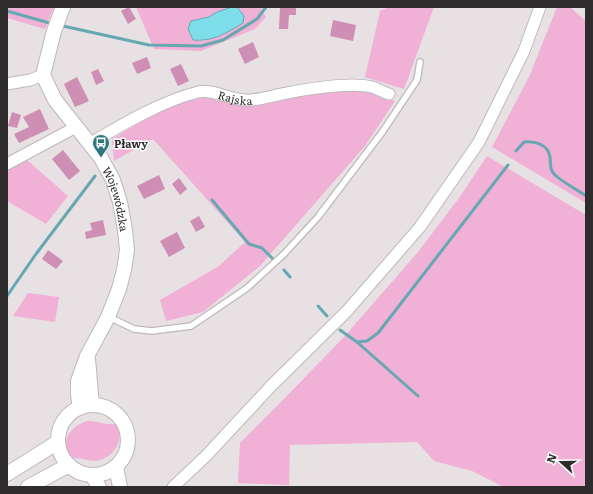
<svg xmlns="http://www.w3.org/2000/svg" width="593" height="494" font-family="Literata,serif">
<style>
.green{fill:#f1b0d6}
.water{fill:#7ddde9;stroke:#66a8b1}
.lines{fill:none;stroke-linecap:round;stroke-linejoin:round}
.stream{stroke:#66a8b1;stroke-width:3}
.building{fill:#cf8eb4}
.service-casing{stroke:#beb8bb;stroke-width:8}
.minor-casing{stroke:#beb8bb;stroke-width:13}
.tertiary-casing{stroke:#beb8bb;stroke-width:16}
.service{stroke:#fff;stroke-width:5.5}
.minor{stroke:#fff;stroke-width:11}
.tertiary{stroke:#fff;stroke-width:14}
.labels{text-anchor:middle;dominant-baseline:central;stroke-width:3;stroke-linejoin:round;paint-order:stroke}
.street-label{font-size:11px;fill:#2f2c2e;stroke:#fff}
.poi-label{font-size:11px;font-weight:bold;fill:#2f2c2e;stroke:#fff;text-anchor:start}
</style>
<rect width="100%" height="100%" fill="#e7e1e4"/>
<!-- green -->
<path class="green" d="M7 7H54L45 29 7 18Z
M136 7H232L203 19 193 40 204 41 225 34 241 11 237 7H260L266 17 255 29 201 51 154 49Z
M389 7H434L404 89 365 77 380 11Z
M557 7H570L586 21V203L492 147 529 77Z
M357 88 371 91 395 101 365 146 260 266 203 312 166 321 160 300 219 266 245 242 153 139 114 161 112 139 165 108 198 96 221 98Z
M487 156 586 215V487H504L472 471 434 461 417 442 290 445 289 485 238 483 240 443 280 403 343 338 418 252 459 198Z
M26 159 68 196 46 224 7 201V171Z
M28 293 59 297 55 322 13 316Z
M88 421C98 420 107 427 117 423 126 440 113 460 94 461 86 461 79 457 70 458 57 444 72 424 88 421Z"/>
<!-- water -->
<path class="water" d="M232 7H237L244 16 243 23C227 33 212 42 193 40L188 29 191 21 209 17 217 12Z"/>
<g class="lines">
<!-- stream -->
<path class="stream" d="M7 11 53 24
M63 26 149 45 201 46 223 40 257 19 266 7
M516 151 524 142C535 141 548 144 550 157 551 164 549 169 555 175 564 183 576 189 586 196
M212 200 249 244 262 248 273 259
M284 270 290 277
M7 296 36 254 95 176
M318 306 327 316
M340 330 357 342 367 341 378 333 508 165
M357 342 418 396"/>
</g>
<!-- building -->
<path class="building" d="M129 7 136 19 128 24 121 11Z
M280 7H296V15H289L288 29H279Z
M333 20 356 25 353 41 330 36Z
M253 42 259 57 245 64 238 49Z
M147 57 151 68 137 74 132 63Z
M181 64 189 81 178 86 170 69Z
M98 69 104 81 96 85 91 72Z
M77 77 89 101 75 107 64 84Z
M40 109 49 129 19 143 14 134 29 127 23 117Z
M12 112 21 115 17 128 8 126Z
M63 150 80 171 69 180 52 159Z
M159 175 165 189 144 199 137 186Z
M179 178 187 189 180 195 172 184Z
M199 216 205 227 196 232 190 221Z
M103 220 106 235 86 239 85 232 92 230 90 223Z
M177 232 185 248 169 257 160 241Z
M48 250 63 261 56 269 42 259Z"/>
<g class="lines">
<defs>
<path id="service" d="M109 317 134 329 152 331 191 326 247 288 284 254 318 217 383 131 417 80 420 62"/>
<g id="minor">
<path d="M7 84 30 80 43 75"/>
<path id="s1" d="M91 143C123 124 162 101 198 92 213 88 233 102 251 100 263 99 275 95 287 93 308 89 352 82 372 87 378 89 383 92 389 94"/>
<path d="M7 164 76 127"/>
<path d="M173 487 206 456 271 386 347 311 420 227 479 142 524 51 540 7"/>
</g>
<g id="tertiary">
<path id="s2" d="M63 7 54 31 43 75 55 100 101 158 113 180 120 202 125 230 127 250 124 270 119 289 108 317 87 356 78 381V395L80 408"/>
<path d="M88 359 92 405"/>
<circle cx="93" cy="440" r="35"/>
<path d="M116 467 120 487"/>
<path d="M7 474 58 442"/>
<path d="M92 475 99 487"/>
<path d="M28 487 69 465"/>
</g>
</defs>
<!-- service casing -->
<use href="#service" class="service-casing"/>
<!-- minor casing -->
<use href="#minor" class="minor-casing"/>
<!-- tertiary casing -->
<use href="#tertiary" class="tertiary-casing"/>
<!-- service -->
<use href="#service" class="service"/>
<!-- minor -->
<use href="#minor" class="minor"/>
<!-- tertiary -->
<use href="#tertiary" class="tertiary"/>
</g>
<!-- icons -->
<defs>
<symbol id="bus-pin" viewBox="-11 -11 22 30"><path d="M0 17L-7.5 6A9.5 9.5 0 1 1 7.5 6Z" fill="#2f7880" stroke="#fff"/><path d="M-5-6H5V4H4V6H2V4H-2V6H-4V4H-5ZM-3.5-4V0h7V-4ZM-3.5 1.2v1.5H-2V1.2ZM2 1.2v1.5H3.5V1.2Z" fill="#fff"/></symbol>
</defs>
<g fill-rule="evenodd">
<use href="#bus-pin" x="91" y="133" width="20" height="27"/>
</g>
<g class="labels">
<!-- street labels -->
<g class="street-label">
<text stroke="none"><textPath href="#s1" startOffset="157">Rajska</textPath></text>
<text stroke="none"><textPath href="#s2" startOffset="217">Wojewódzka</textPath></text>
</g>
<!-- poi labels -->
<g class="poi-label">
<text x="114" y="143">Pławy</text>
</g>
</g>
<!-- border -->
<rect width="593" height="494" fill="none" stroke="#2f2c2e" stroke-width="16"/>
<!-- north arrow -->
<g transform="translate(561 462) rotate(291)" stroke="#ffffff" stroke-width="3" paint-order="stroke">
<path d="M0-3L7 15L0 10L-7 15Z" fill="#2f2c2e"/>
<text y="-6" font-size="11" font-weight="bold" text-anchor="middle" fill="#2f2c2e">N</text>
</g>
</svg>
